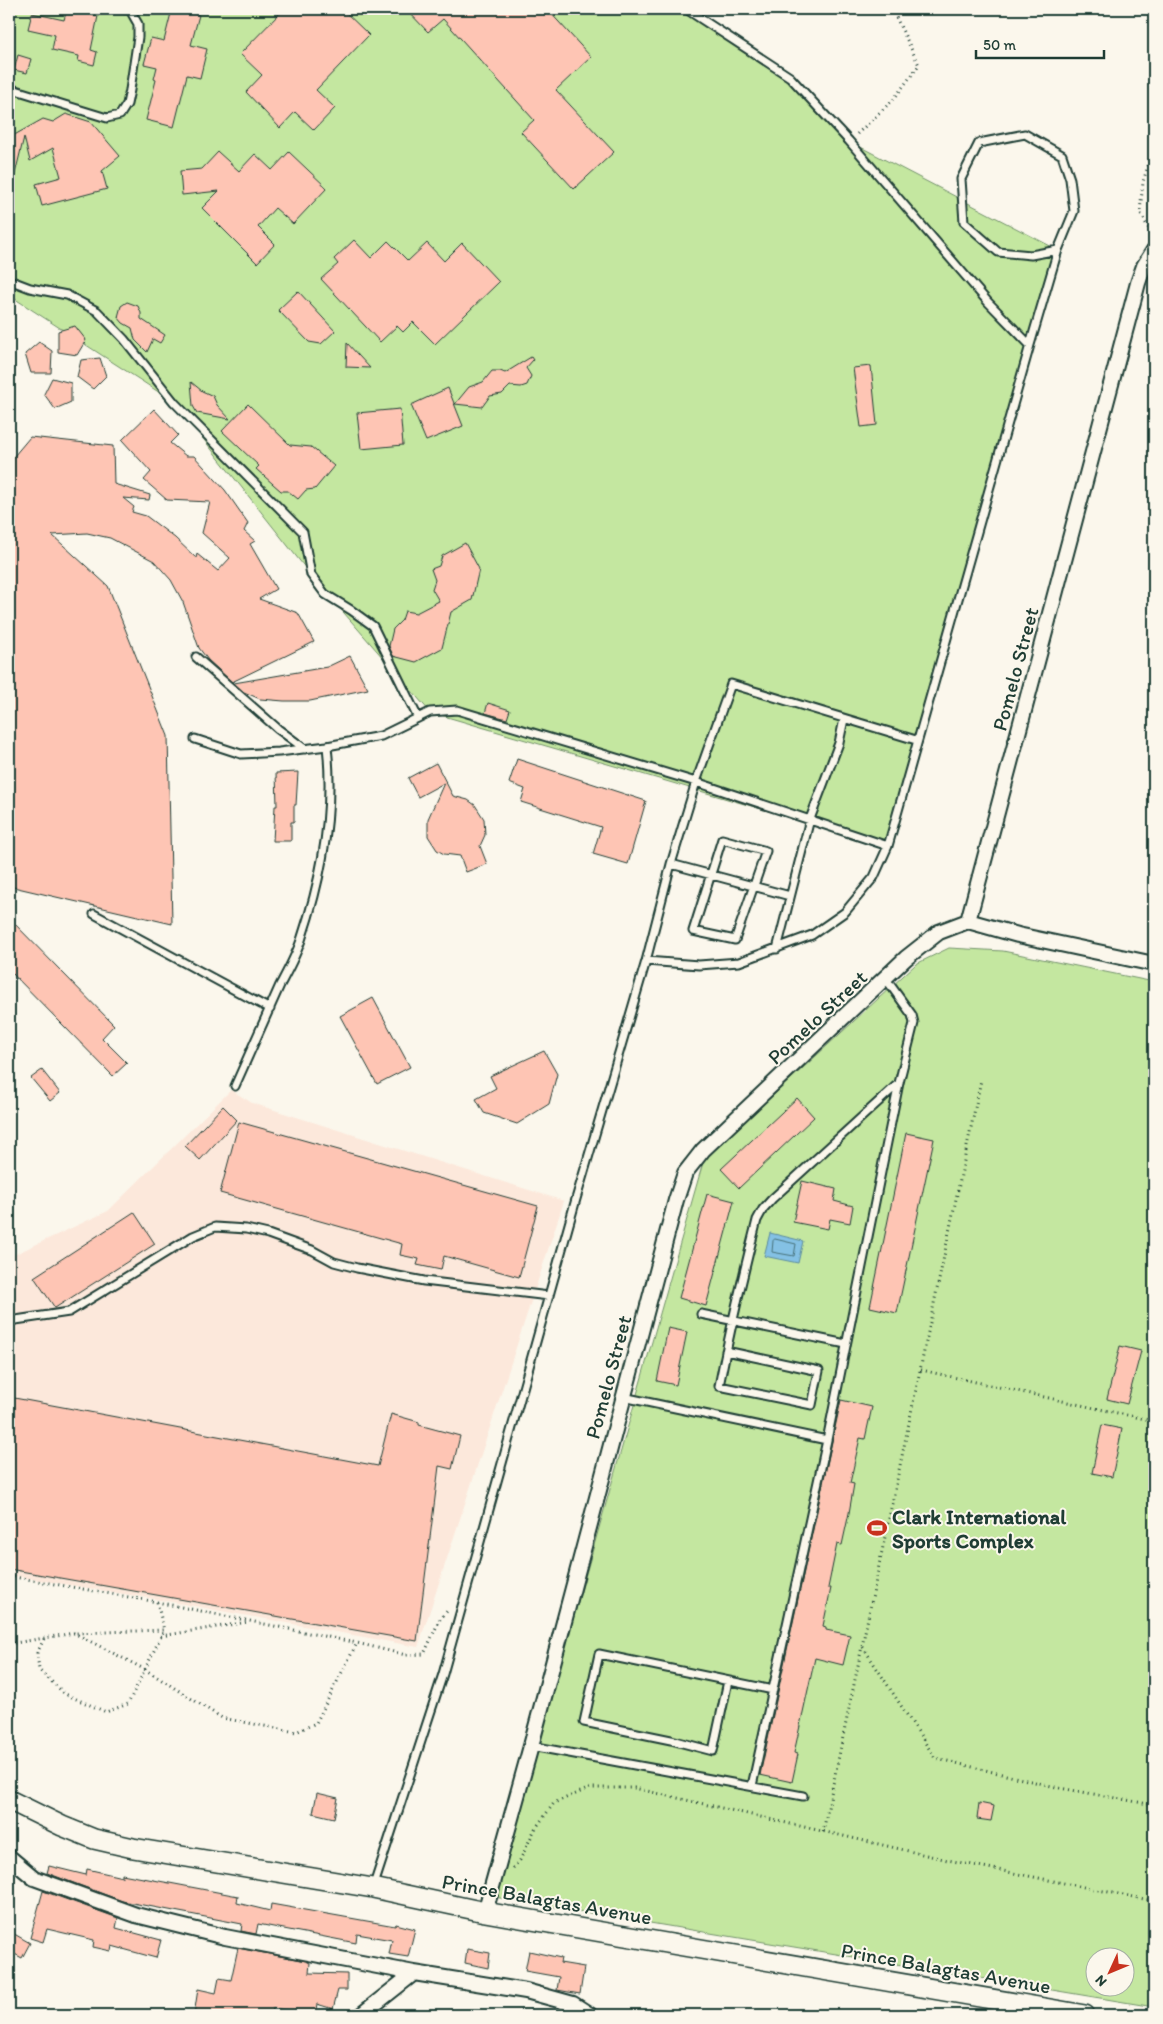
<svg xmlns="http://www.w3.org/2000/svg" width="1163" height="2024" font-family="Itim,sans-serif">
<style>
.built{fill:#fce8db}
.green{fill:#c4e7a0;stroke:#72926a;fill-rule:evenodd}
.water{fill:#84c1e4;stroke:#5c8c9e}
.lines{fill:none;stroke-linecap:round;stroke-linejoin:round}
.shore{stroke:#47727a;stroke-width:1}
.building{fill:#fec5b4;stroke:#1f3d34}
.service-casing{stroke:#1f3d34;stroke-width:11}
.minor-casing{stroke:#1f3d34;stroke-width:18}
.secondary-casing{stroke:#1f3d34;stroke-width:22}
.path{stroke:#1f3d34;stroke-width:3;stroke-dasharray:1 4;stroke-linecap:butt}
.service{stroke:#fbf7ec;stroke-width:7}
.minor{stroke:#fbf7ec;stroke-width:14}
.secondary{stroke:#fbf7ec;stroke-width:19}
.labels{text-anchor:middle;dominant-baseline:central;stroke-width:4;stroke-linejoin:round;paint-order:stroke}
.street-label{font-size:21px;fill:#1f3d34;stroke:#fbf7ec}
.poi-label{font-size:21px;font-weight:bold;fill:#1f3d34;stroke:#fbf7ec;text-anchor:start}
</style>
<rect width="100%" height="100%" fill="#fbf7ec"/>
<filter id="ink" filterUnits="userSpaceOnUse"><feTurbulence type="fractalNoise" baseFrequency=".02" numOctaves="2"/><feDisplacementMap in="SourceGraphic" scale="10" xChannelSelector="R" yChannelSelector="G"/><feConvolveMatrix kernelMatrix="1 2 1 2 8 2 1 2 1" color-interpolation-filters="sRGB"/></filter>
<g filter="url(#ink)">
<!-- built -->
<path class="built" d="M231 1090 252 1103 564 1201 418 1647 167 1601 9 1575V1257L108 1211Z"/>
<!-- green -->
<path class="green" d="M9 9H686L790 77 849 141 1058 250 888 846 430 712 311 575 174 402 9 295Z
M949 948 1003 951 1154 982V2007L494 1897 704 1159 916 964ZM1096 1956H1126V1986H1096Z"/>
<!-- water -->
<path class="water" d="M770 1233 803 1241 798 1263 764 1256Z"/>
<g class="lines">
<!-- shore -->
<path class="shore" d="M775 1239 796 1244 794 1256 772 1252 773 1241Z"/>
</g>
<!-- building -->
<path class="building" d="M67 9 98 16 91 50 97 52 94 65 78 61 79 56 52 50 55 35 28 29 32 13 64 20Z
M172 9 199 15 191 45 207 49 200 78 187 75 174 127 146 120 156 80 154 79 157 67 144 64 151 38 164 41Z
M284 9H342L369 35 316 90 335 108 314 130 295 112 280 128 246 92 262 75 240 54Z
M406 9H547L591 57 556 90 614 152 574 189 521 132 534 120 443 19 428 32Z
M18 55 31 59 27 73 14 70Z
M66 114 91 122 120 156 102 171 107 189 42 206 36 184 61 177 53 148 30 161 24 137 14 178 9 177V138L43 119 53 122Z
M218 152 239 171 255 154 272 170 289 152 327 188 293 224 275 208 258 227 275 244 257 263 202 208 219 191 182 195 180 171 202 169Z
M354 240 371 258 388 241 408 261 427 243 444 261 462 243 499 282 435 344 413 322 403 332 397 326 380 342 321 279 338 264 334 259Z
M298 291 335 331 321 344 309 342 278 310Z
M127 302 138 306 141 313V319L165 335 160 343 153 339 147 352 135 340 132 328 123 323 118 317 121 306Z
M75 326 86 340 77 355 58 352V331Z
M39 342 52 351 51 373H31L25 354Z
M347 343 370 368 346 367Z
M531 357 533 360 526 368 531 376 527 385 521 387 510 386 502 394 490 396 482 407 455 404 469 387 483 382 492 371H500L505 373Z
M100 358 106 376 93 389 77 377 81 360Z
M871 366 877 425 861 427 853 368Z
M52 378 71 383V402L55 409 44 394Z
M191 382 202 391 213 396 217 405 230 419 197 413 193 406Z
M448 388 463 426 426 441 411 405Z
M248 404 290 445 311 447 334 466 315 489 306 490 298 499 288 491H281L256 469 259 466 222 431Z
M154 409 178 435 170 443 186 456H194L225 490 248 523 244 531 255 541 250 544 276 589 259 599 298 613 314 642 232 682 208 660 199 648 183 602 171 580 154 561 110 538 87 533 52 535 108 586 168 736 172 924 9 886V462L30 437 113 446 114 484 150 495 149 500 123 498 134 507 132 512 146 516 175 538 196 558 197 554 218 571 230 558 202 533 210 502 167 500 144 480 151 472 122 440Z
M400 409 403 445 361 449 357 413Z
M465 543 479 569 472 600 451 612 442 648 416 662 393 656 389 646 393 629 402 620 405 611 416 613 439 601 432 589 435 580 431 569 439 566 442 556Z
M350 656 368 689 310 701H284L260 699 244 692 234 683 327 667Z
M488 703 510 710 507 719 485 713Z
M517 759 646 801 628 864 593 854 601 827 521 802 525 789 509 783Z
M436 763 453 796 468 800 475 805 484 819 485 835 480 846 487 864 466 872 460 856 444 854 437 850 428 836V819L444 783 418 797 408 778Z
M298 772 296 805H294V822H291V841H273L275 806H277L276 773Z
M9 918 114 1025 102 1038 127 1063 113 1076 9 970Z
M373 998 410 1067 377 1084 340 1016Z
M544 1051 557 1074 549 1104 517 1124 484 1113 476 1099 496 1088 490 1076Z
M42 1070 60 1093 50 1101 31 1078Z
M797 1098 814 1117 739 1188 721 1169Z
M223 1106 237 1120 200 1160 185 1146Z
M239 1122 538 1206 519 1277 444 1256 441 1270 417 1265 419 1259 400 1255 402 1244 220 1193Z
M906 1133 934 1139 897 1313 870 1307Z
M802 1181 836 1189 834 1201 853 1206 850 1223 830 1219 828 1229 793 1222Z
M707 1194 734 1201 706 1306 679 1298Z
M134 1212 155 1244 55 1308 34 1277Z
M668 1328 687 1332 676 1385 657 1381Z
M1120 1346 1141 1351 1127 1404 1107 1399Z
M9 1397 378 1466 391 1414 419 1422V1425L460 1436 452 1469 439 1466 417 1641 9 1569Z
M841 1400 872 1407 865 1439 860 1438 850 1483 854 1484 849 1513 842 1545 837 1544 828 1588H831L823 1626 826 1627V1630L850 1635 843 1665 815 1658 794 1753 798 1754 792 1782 760 1775Z
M1102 1425 1122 1429 1112 1477 1092 1473Z
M317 1793 338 1798 334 1818 313 1813Z
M979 1803 994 1806 991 1821 977 1819Z
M49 1866 86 1875 87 1869 122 1877V1874L238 1896 237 1903 270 1911 271 1904 395 1926 396 1924 415 1929 408 1957 389 1954 392 1940 357 1934 356 1943 258 1924 256 1934 241 1931 242 1924 122 1901 47 1873Z
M43 1891 118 1918 116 1928 161 1940 156 1958 112 1946 111 1951 93 1947 94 1940 47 1929 43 1942 30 1938Z
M9 1931 30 1943 22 1958 9 1951Z
M238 1948 306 1961 310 1963 309 1973 347 1974V1990H338L333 2009 317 2004 315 2015 273 2008 272 2015H194L198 1989 216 1993 219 1978 231 1980Z
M467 1949 490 1953 488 1968 465 1963Z
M529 1951 561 1958 560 1963 584 1967 580 1994 557 1990 559 1977 525 1971Z"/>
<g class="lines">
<defs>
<path id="service" d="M9 88 107 118 120 115 127 104 130 90 138 37V24L130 10 125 9
M9 280 30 288 67 295 97 311 124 339 174 402 303 532 311 575 325 594 351 610 373 626 418 718
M1030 345 1058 250 1074 211 1070 179 1062 155 1025 134 979 143 961 179 964 222 998 252 1031 255 1058 250
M196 657 278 729 305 749
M195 739 241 754 279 752 327 746
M722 839 766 851 735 940 693 931Z
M671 864 790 896
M94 914 270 1009
M777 949 810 819 839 743 844 719
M646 961 699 965 739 962 812 935 845 912 874 877 888 846
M235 1086C250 1052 265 1019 280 985 288 970 297 954 302 937 322 877 334 810 327 746L381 736 430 712 457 710 696 782 888 846 1030 345 988 302 849 141 790 77 686 9
M701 1314 846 1344
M9 1321 69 1312 193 1236 215 1227 246 1229 268 1234 312 1250 334 1262 357 1268 424 1281 549 1296
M726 1351 819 1371 812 1405 719 1386C730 1330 743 1275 757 1220L763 1209 772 1199 899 1083
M623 1397 827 1440
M728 1681 713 1751 671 1740 584 1722 599 1654 773 1690
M531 1746 803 1796
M752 1786 827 1440 899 1083 914 1023 912 1015 886 979
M373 1888 443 1674 576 1199 646 961 671 864 696 782 731 684 916 740"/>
<path id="minor" d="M968 921 1138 283 1144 266 1154 250
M968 921 1018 935 1154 964
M9 1857 34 1878 136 1915 225 1937 414 1973
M485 1912 531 1746 676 1200 685 1173 703 1150 906 958 939 932 968 921
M361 2015 414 1973 526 1991 573 2004 590 2015"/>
<path id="secondary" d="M9 1800 62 1826 94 1839 133 1848 373 1888 485 1912 1085 2015"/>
</defs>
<!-- service casing -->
<use href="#service" class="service-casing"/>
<!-- minor casing -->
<use href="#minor" class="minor-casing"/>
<!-- secondary casing -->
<use href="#secondary" class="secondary-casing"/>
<!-- path -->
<path class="path" d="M857 134 894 99 919 65 892 9
M1153 237 1140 212 1143 182 1154 146
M921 1370 1154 1421
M9 1576 157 1602 357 1643
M157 1602 164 1630
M161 1636 248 1622
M44 1639 37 1653 39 1670 65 1694 106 1712 128 1704 164 1630 74 1633
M9 1644 74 1633 146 1670 222 1718 296 1732 316 1723 357 1643 406 1655 424 1654 440 1619 448 1610
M863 1647 935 1758 1060 1788 1154 1805
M823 1832 981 1080
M513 1868 520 1860 535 1829 554 1803 590 1788H634L948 1860 1154 1901"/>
<!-- service -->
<use href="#service" class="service"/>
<!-- minor -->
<use href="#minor" class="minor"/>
<!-- secondary -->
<use href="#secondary" class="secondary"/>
</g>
</g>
<!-- icons -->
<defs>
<symbol id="stadium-bare" viewBox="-9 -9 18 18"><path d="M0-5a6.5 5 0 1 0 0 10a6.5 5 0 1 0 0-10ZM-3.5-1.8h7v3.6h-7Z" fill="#c8321e" stroke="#fbf7ec" stroke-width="2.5" paint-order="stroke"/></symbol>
</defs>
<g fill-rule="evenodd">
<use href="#stadium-bare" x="863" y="1514" width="28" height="28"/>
</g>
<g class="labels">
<!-- street labels -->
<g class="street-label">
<text transform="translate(1015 669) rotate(-75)">Pomelo Street</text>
<text transform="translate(817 1017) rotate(-43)">Pomelo Street</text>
<text transform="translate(608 1377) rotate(-75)">Pomelo Street</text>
<text transform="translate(547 1899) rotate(10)">Prince Balagtas Avenue</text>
<text transform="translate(946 1968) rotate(10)">Prince Balagtas Avenue</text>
</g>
<!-- poi labels -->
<g class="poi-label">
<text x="892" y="1516">Clark International<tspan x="892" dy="24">Sports Complex</tspan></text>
</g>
</g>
<!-- margin -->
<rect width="1163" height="2024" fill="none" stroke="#fbf7ec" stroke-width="30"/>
<rect x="15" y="15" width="1133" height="1994" fill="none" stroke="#1f3d34" stroke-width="2" filter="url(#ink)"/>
<!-- north arrow -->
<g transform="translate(1110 1972) rotate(226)"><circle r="24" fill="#fbf7ec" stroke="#a3ada2"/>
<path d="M0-4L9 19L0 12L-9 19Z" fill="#c8321e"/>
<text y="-8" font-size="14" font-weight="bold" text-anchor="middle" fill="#1f3d34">N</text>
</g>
<!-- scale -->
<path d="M976 50v8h128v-8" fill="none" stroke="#1f3d34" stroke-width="2.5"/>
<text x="983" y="50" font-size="15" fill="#1f3d34" stroke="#fbf7ec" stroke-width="4" paint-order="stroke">50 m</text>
</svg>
